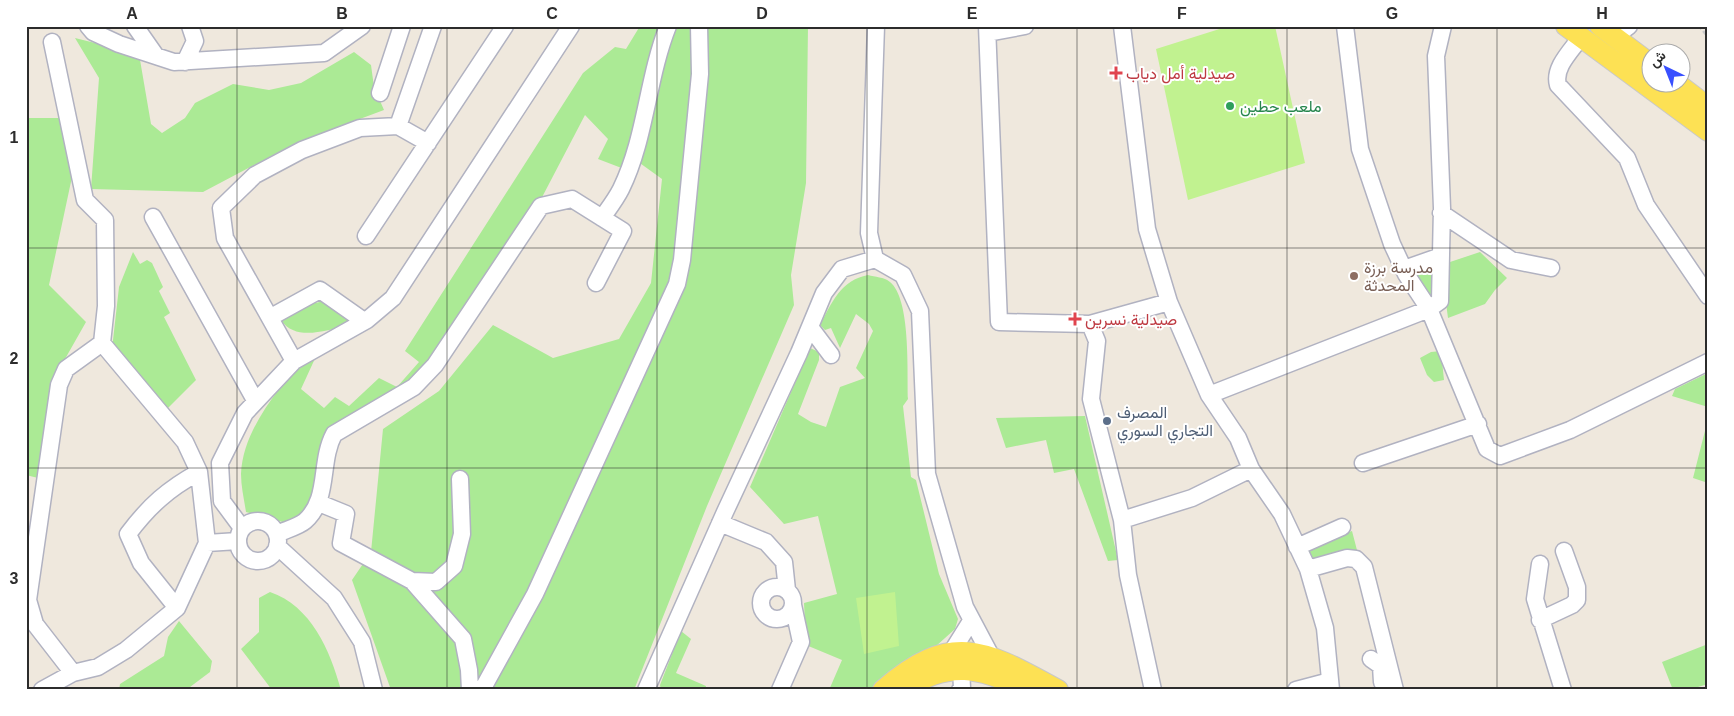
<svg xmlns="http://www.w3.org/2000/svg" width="1734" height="716" font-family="Arial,Vazirmatn,sans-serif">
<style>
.green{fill:#abea95}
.pitch{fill:#c1f290}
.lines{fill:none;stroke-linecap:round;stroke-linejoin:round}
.minor-casing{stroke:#b1b2c1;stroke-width:19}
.major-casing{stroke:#c8c8c8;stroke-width:22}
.path{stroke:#c8c8c8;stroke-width:2.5;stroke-dasharray:4 2.5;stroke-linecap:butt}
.minor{stroke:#fff;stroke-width:16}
.major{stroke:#fde154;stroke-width:20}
.grid{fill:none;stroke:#2c2c2c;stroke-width:1;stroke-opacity:0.55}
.health-dot{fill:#e0444e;stroke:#fff;stroke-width:2}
.leisure-dot{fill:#2e9e5b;stroke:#fff;stroke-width:2}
.education-dot{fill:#8d6e63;stroke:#fff;stroke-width:2}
.service-dot{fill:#5c6f8a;stroke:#fff;stroke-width:2}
.labels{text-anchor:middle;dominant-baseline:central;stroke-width:4;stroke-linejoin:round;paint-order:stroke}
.health-label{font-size:16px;fill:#be3a42;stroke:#fff;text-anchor:start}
.leisure-label{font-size:16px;fill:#27864d;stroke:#fff;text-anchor:start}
.education-label{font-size:16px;fill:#785e54;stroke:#fff;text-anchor:start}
.service-label{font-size:16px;fill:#4e5e75;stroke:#fff;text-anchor:start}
.neatline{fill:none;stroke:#2c2c2c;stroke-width:2}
.grid-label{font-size:16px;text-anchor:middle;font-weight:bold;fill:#2c2c2c}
</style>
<rect width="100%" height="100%" fill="#efe8dd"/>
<!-- green -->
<path class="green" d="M640 26H808L806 183 791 275 794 305 707 506 634 690H391L352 580 371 552 383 429 439 391 493 325 553 358 619 339 651 283 662 179 637 161 632 172 598 159 608 139 585 115 539 203 414 381 337 428 317 500 290 524 246 512C244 499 241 486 241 474 243 428 280 388 307 354L318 352 301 389 324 408 335 397 349 406 379 378 397 387 419 362 405 351 583 73 615 47 626 49Z
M75 38 139 54 151 124 162 133 185 118 195 103 233 84 269 90 301 83 354 52 371 65 374 87 384 110 298 142 203 192 91 189 99 78Z
M26 118H62L72 177 49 285 86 322 61 366 42 479 26 475Z
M133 252 140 264 147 260 152 263 163 287 159 291 170 313 164 317 196 380 164 412 112 349 119 287Z
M1480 252 1507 278 1495 290 1485 304 1448 318 1441 265Z
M1435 265 1433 297 1414 282 1412 274Z
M868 275C875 277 884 277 890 282 911 299 907 372 908 399L903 406 911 477 916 480 939 574 958 619 955 629 935 647 903 665 872 690H829L842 660 806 645 804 603 837 594 818 516 784 524 750 487 810 348 819 352V360L798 414 811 422 826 427 840 387 865 378 856 368 873 331 869 324 856 314 840 348 831 328 825 330 820 325C832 302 841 280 868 275Z
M328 300 351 318 348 326C325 330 296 342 281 320L303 306Z
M1441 351 1444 380 1434 382 1427 375 1420 358 1431 352Z
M1708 373V407L1672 396 1675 389Z
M1085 416 1118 560 1108 561 1074 469 1054 473 1046 440 1006 448 996 418Z
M1708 419V483L1693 478Z
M1352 531 1358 554 1312 570 1305 548Z
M270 592C311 606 330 650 341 690H272L241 649 259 632V598Z
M179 621 212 661 210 672 186 690H119L120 684 164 656 168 637Z
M681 631 691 639 676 673 706 686 705 690H661L660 685Z
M1708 644V684L1688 690H1673L1662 662Z"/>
<!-- pitch -->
<path class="pitch" d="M1229 26H1275L1305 163 1188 200 1156 49Z
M895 592 899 646 864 654 856 598Z"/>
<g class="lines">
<defs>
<path id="minor" d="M88 26 93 32 119 44 174 62 324 53 362 26
M135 26 156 56
M987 26 999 322 1090 324 1097 341 1091 399 1122 520 1128 575 1153 690
M1122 26 1147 229 1169 302 1209 395 1238 438 1251 469 1282 514 1308 569 1325 628 1331 690
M1345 26 1360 149 1392 244 1406 274 1429 309 1440 301 1442 208 1436 56 1443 26
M988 33 1025 26
M1581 37C1571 51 1553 68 1558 85L1627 158 1646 205 1708 296
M1614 37 1629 26
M185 62 195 41 190 26
M380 93 402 26
M398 126 433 26
M1441 213 1511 260 1551 268
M153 217 255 400
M602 218C609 208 616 199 621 189 646 138 647 79 668 26
M366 236 505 26
M875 259 869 233 876 26
M1404 269 1441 256
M271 317 320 290 364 321
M1090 324 1169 302
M810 327 831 355
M294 361 225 238 221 208 255 175 302 150 360 128 398 126 428 143
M1209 395 1429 309 1487 449 1500 456 1570 430 1708 362
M1363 463 1478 424
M319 503 346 514 341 543 412 581 436 582 454 566 462 534 460 479
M1122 520 1192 498 1251 469
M238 541a20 20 0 1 1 40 0a20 20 0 1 1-40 0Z
M720 523 766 542 784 562 787 590
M242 528 222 501 220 463 245 413 294 361 367 320 393 298 571 26
M277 534C285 530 298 527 305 521 330 499 319 462 334 434L414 387 435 365 541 206 572 199 623 231 596 283
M207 543 238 541
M277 546 334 598 362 642 374 690
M1297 547 1342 527
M1540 564 1535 599 1563 690
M1308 569 1347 558 1356 559 1364 567 1395 690
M412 581 463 639 469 670 470 690
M761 603a16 16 0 1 1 32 0a16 16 0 1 1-32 0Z
M177 608 141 563 128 534C149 506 168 489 199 472
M1540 620 1572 605 1577 600V587L1564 551
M1371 659 1381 666 1382 682
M950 663 951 653 971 621
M73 673 35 624 28 600 59 385 66 369 102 343
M42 690 73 673 98 667 126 650 177 608 207 543 199 472 185 442 102 343 106 306 105 220 85 200 52 42
M482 690 535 594 677 284 682 260 700 74 699 26
M646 690 725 512 799 353 824 293 842 269 875 259 903 275 920 311 927 474 965 607 991 656 992 666
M780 690 801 642 793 605
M960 690 962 688 961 669
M1296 690 1330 681"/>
<path id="major" d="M1566 26 1708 131
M1600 26 1652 65
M1675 82 1708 107
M883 690C953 629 986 651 1058 690
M904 690C948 660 981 667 1026 690"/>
</defs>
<!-- minor casing -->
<use href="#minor" class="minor-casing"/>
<!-- major casing -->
<use href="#major" class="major-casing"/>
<!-- path -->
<path class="path" d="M1699 26 1708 37"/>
<!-- minor -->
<use href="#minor" class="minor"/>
<!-- major -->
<use href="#major" class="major"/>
</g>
<!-- grid -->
<path class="grid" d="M237 26V690M447 26V690M657 26V690M867 26V690M1077 26V690M1287 26V690M1497 26V690M26 248H1708M26 468H1708"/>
<!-- markers -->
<g class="health-dot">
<path d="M1113.5 65.5h5v5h5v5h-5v5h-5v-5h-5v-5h5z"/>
<path d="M1072.5 311.5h5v5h5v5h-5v5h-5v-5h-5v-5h5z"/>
</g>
<circle class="leisure-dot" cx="1230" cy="106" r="5"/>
<circle class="education-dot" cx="1354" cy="276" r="5"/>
<circle class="service-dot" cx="1107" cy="421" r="5"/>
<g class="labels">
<!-- health labels -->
<g class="health-label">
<text x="1126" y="73">صيدلية أمل دياب</text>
<text x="1085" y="319">صيدلية نسرين</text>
</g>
<!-- leisure labels -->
<g class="leisure-label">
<text x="1240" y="106">ملعب حطين</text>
</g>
<!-- education labels -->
<g class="education-label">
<text x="1364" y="267">مدرسة برزة<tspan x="1364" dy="18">المحدثة</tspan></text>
</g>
<!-- service labels -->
<g class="service-label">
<text x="1117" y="412">المصرف<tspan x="1117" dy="18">التجاري السوري</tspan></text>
</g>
</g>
<!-- border -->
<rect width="1734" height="716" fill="none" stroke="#ffffff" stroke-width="55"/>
<!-- north arrow -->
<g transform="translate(1666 68) rotate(317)"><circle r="24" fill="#ffffff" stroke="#ababab"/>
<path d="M0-4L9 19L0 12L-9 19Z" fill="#3950ff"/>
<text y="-8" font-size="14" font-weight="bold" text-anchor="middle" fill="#2c2c2c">ش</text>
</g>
<rect x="28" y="28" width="1678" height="660" class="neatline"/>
<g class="grid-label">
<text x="132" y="19">A</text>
<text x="342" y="19">B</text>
<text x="552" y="19">C</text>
<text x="762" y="19">D</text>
<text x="972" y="19">E</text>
<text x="1182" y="19">F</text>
<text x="1392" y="19">G</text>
<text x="1602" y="19">H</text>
<text x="14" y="143">1</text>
<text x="14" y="364">2</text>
<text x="14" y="584">3</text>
</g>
</svg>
